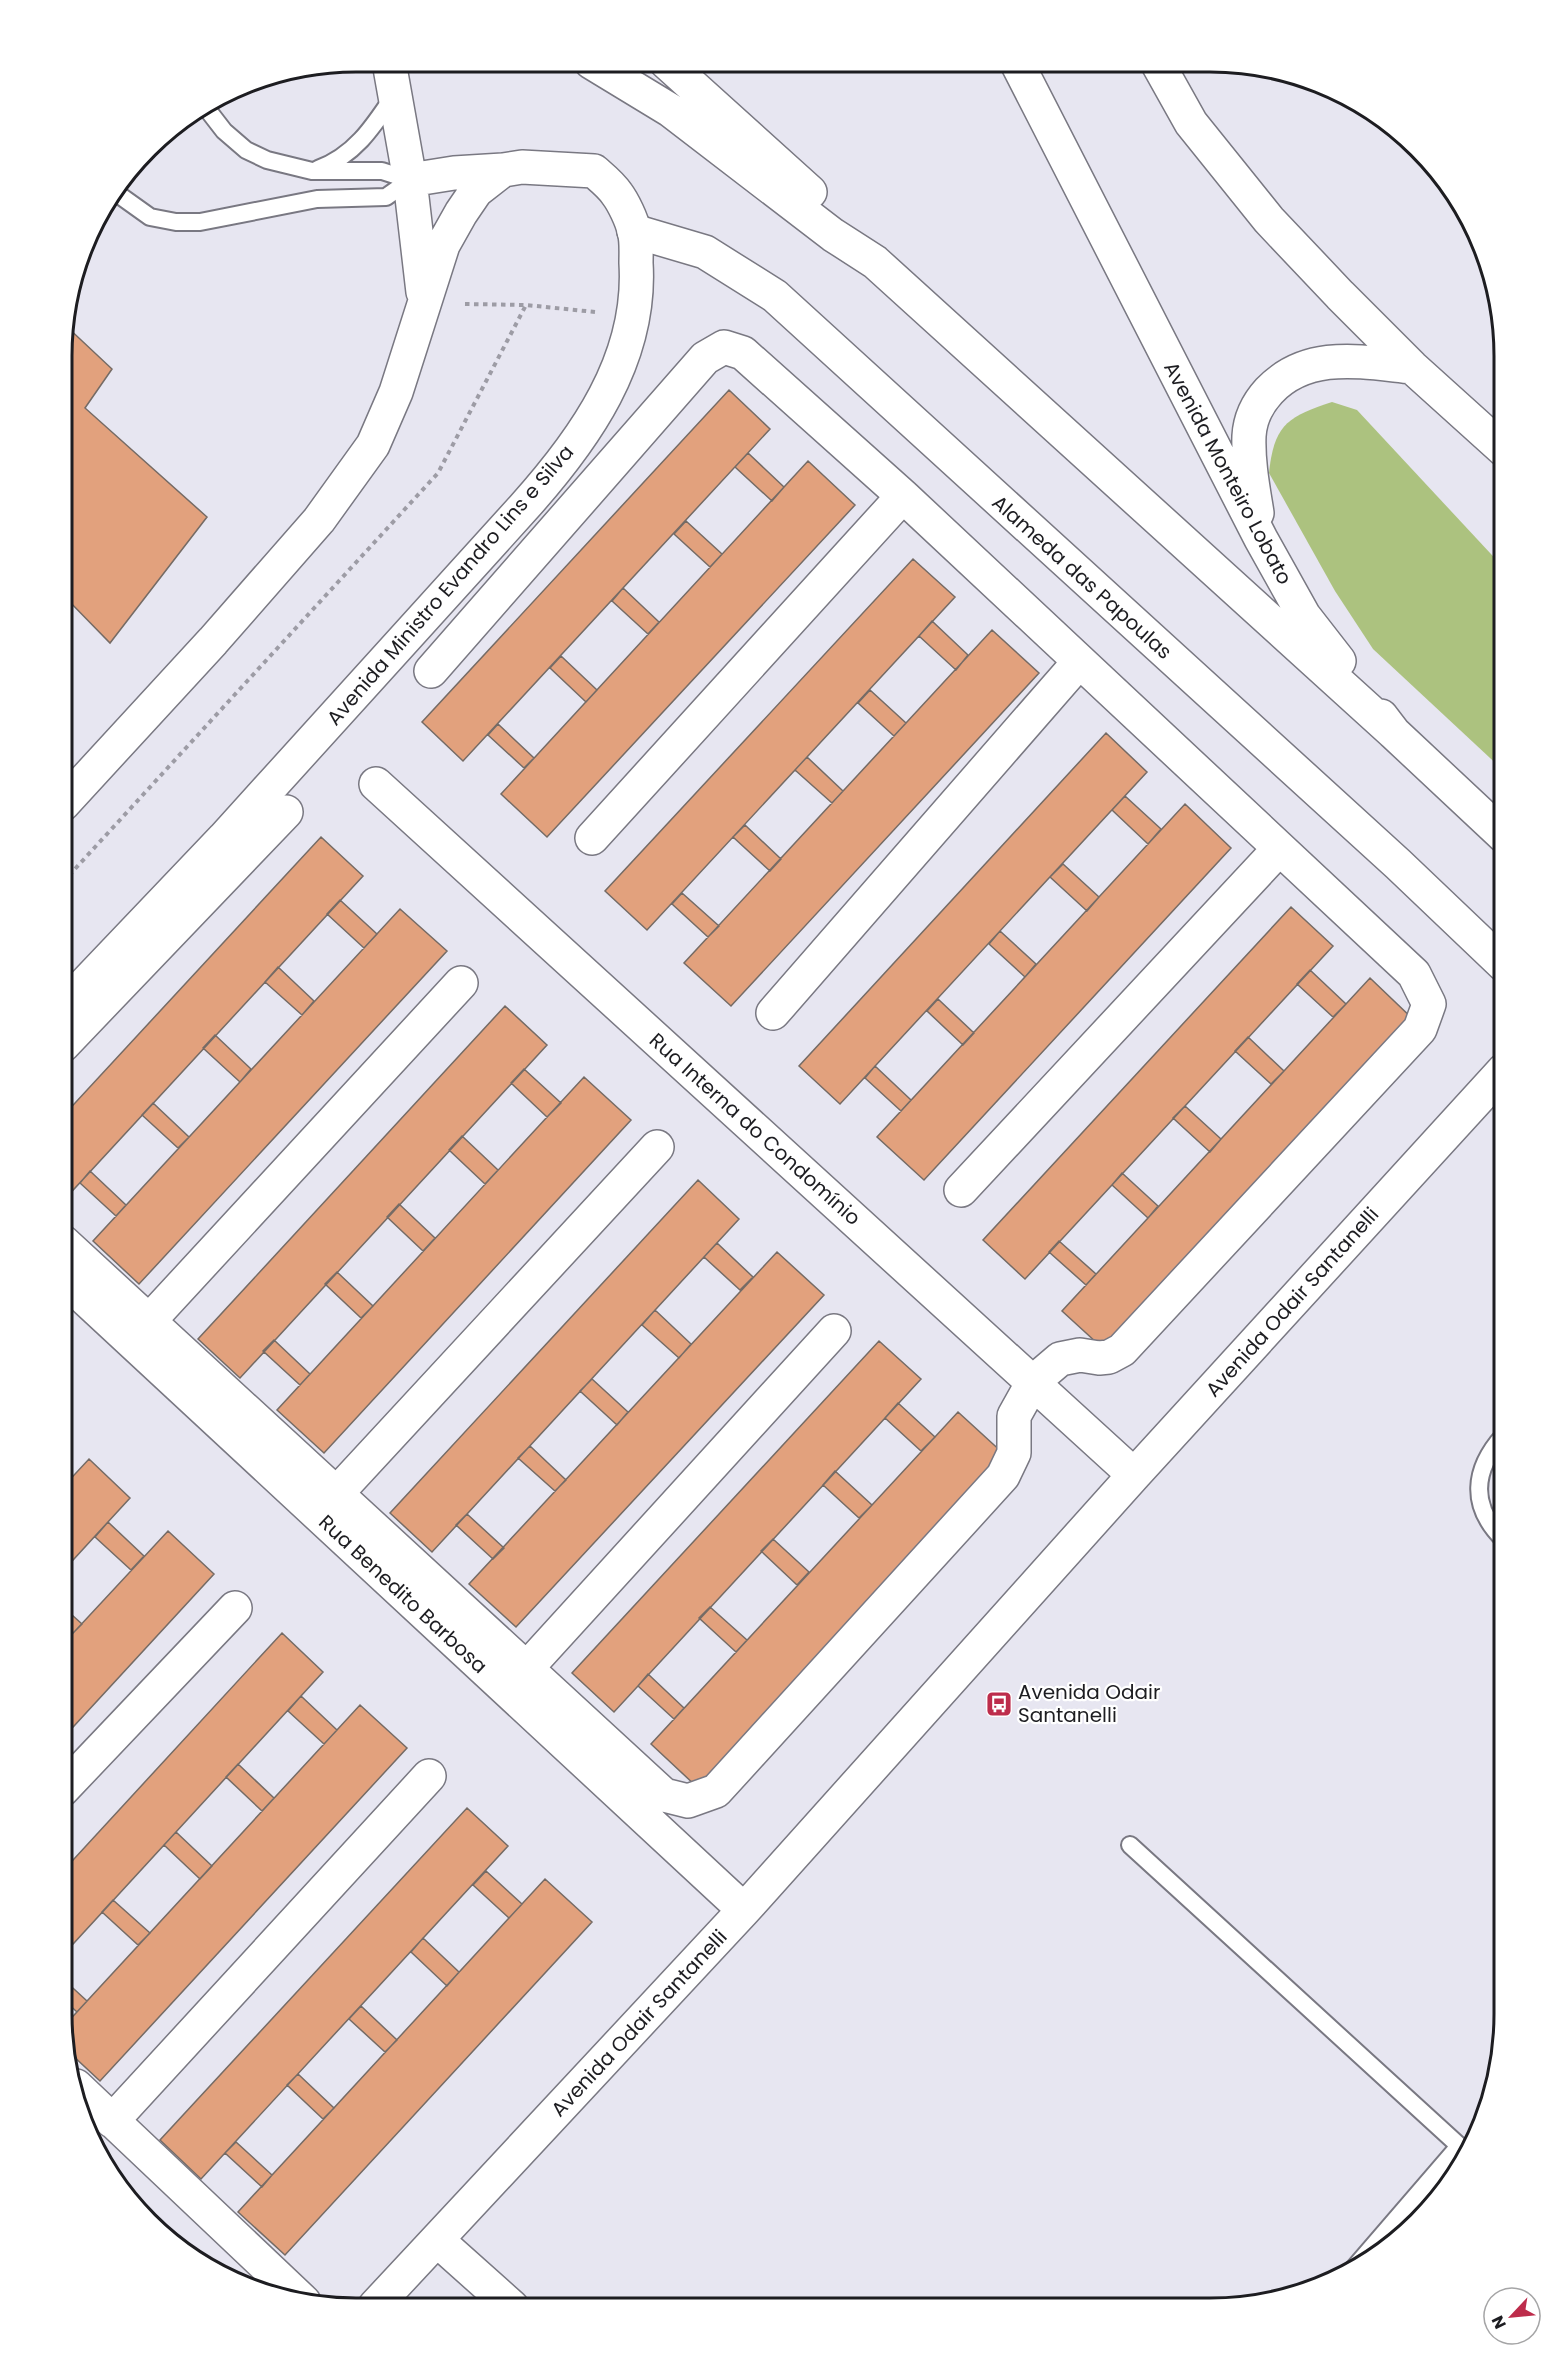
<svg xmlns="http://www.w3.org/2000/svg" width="1566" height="2370" font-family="Poppins,sans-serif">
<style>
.forest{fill:#acc27f}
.building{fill:#e2a17d;stroke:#756b65;stroke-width:1.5}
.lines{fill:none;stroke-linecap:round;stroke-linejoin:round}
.lane-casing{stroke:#797882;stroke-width:20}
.street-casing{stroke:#797882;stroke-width:36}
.secondary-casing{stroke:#797882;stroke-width:36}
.path{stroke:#9d9ca5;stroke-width:4;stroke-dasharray:4.5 4.5;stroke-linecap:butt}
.lane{stroke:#fff;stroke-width:16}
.street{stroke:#fff;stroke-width:33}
.secondary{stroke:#fff;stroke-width:33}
.labels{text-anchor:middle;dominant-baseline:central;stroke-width:4.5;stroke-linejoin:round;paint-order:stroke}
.street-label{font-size:20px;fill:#1d1d21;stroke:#fff}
.poi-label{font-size:20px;fill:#1d1d21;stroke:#fff;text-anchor:start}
.rim{fill:none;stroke:#1d1d21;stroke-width:3}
</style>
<rect width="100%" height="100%" fill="#e7e6f1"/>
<!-- forest -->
<path class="forest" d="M1332 402 1357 410 1504 568V771L1373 649 1335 591 1269 473C1274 425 1287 417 1332 402Z"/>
<!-- building -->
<path class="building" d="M64 324 112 369 85 408 207 517 110 643 64 596Z
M729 390 770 429 463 761 422 722Z
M748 453 784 487 772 501 735 467Z
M808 461 855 505 547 837 501 794Z
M686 521 722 554 710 567 674 534Z
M913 559 955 597 647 930 605 891Z
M623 588 659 622 648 634 612 601Z
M932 621 968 655 956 670 919 636Z
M992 630 1039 673 731 1006 684 963Z
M561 656 597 690 586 702 550 668Z
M870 690 906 723 894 736 858 703Z
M498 724 534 758 524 768 488 735Z
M1106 733 1147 772 840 1104 799 1066Z
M807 757 843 791 832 803 795 770Z
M1125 796 1161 829 1148 844 1112 810Z
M1185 804 1231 848 924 1180 877 1137Z
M745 825 781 859 770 871 733 837Z
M321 837 363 876 63 1201V1116Z
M1063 864 1099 897 1087 911 1050 877Z
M682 893 719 926 708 937 672 904Z
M340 900 377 934 364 948 327 914Z
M1291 907 1333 946 1025 1279 983 1240Z
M400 909 447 951 139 1284 93 1241Z
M1000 931 1036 964 1025 977 989 944Z
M278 967 314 1001 302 1015 265 982Z
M1310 970 1346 1004 1333 1017 1297 984Z
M1370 978 1416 1022 1109 1354 1062 1311Z
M938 999 974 1033 963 1045 927 1011Z
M505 1006 547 1045 240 1378 198 1339Z
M215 1035 251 1069 240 1082 203 1048Z
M1248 1037 1284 1071 1271 1084 1235 1051Z
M875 1066 911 1100 901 1111 865 1078Z
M524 1069 561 1103 547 1117 511 1083Z
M584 1077 631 1120 324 1453 277 1410Z
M153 1103 189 1137 178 1148 142 1115Z
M1185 1106 1221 1139 1210 1152 1173 1118Z
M462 1136 498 1170 485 1184 449 1150Z
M90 1171 126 1205 116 1216 80 1183Z
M1122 1173 1158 1206 1148 1218 1112 1185Z
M698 1180 739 1219 432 1552 390 1513Z
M399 1204 435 1238 423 1251 387 1217Z
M1059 1241 1096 1274 1086 1285 1049 1252Z
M717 1243 753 1277 740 1290 704 1257Z
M777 1252 824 1295 516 1627 469 1584Z
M337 1272 373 1306 361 1318 325 1284Z
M655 1310 691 1344 679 1358 642 1325Z
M274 1340 310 1374 300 1385 263 1351Z
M879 1341 921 1379 614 1712 572 1673Z
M592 1379 628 1412 617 1425 580 1391Z
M898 1403 935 1437 921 1451 885 1418Z
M958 1412 1005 1455 697 1787 651 1744Z
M530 1446 566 1480 555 1491 518 1458Z
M89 1459 130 1498 62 1572V1488Z
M835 1471 872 1505 859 1518 823 1485Z
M467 1514 504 1548 493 1559 456 1525Z
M108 1522 144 1556 131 1570 95 1537Z
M168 1531 214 1574 62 1739V1645Z
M773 1539 809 1572 797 1585 761 1551Z
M62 1606 82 1624 69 1637 62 1631Z
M710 1607 747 1640 736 1652 699 1618Z
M282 1633 323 1672 62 1956V1872Z
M648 1674 684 1708 674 1719 638 1686Z
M301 1696 337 1730 324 1744 288 1711Z
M360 1705 407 1748 100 2081 69 2052 64 2026Z
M238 1764 274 1798 262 1811 226 1777Z
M467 1808 508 1846 201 2179 160 2140Z
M176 1832 212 1866 200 1879 164 1845Z
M486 1871 522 1904 509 1918 473 1885Z
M545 1879 592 1922 285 2255 238 2212Z
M113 1900 150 1933 138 1945 102 1912Z
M423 1938 459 1972 447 1986 411 1952Z
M62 1978 87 2001 77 2012 62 1998Z
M361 2006 397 2040 385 2052 349 2019Z
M298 2074 334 2108 323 2119 287 2085Z
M236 2142 272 2175 262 2187 225 2153Z"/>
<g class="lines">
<defs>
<path id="lane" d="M207 109 224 131 246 150 267 160 312 171H382L410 180
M318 169C354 156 373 127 393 97
M115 192 150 217 176 222H200L317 199 386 197 410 180
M1504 1540C1469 1506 1473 1469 1504 1435
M1130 1845 1466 2152
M1353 2269 1459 2146"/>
<path id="street" d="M634 231 705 252 775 296 1398 864 1504 965
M376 784 1134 1475
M592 838 903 496
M773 1013 1079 662
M63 1045 286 812
M961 1190 1279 849
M63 1242 664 1795 688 1801 716 1791 1003 1476 1014 1453V1416L1033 1382 1060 1359 1080 1355 1099 1358 1109 1357 1122 1350 1420 1029 1429 1004 1414 974 903 496 743 353 724 347 705 358 431 671
M63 1278 744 1910
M149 1321 461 983
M336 1494 657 1147
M526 1669 834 1331
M62 1790 235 1608
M76 2086 304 2302
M112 2121 429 1776
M437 2240 512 2307
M375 2306 744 1910 1134 1475 1504 1070"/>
<path id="secondary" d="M389 62 410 180 423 292
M591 62 670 110 833 235 875 262 1394 733
M666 62 810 192
M1017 63 1261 539 1304 616 1339 661
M1158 64 1191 123 1269 220 1340 295 1412 367 1504 450
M410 180 454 173 503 170
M1257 513C1253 488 1248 462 1249 436 1250 418 1258 403 1269 391 1308 350 1362 362 1412 367
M1381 716 1394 733 1504 836
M63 1007 224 838 523 508C585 439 642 359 636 263 636 252 637 240 634 231 632 220 623 202 617 194 611 185 602 178 594 171L522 167 503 170 476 191 461 213 443 245 396 392 373 445 319 520 213 641 63 804"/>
</defs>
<!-- lane casing -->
<use href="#lane" class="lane-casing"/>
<!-- street casing -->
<use href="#street" class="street-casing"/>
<!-- secondary casing -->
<use href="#secondary" class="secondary-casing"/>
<!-- path -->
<path class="path" d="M465 304 526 305 595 312
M63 882 438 473 526 305"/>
<!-- lane -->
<use href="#lane" class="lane"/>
<!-- street -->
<use href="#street" class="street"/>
<!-- secondary -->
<use href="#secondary" class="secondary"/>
</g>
<!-- icons -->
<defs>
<symbol id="bus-square" viewBox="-11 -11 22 22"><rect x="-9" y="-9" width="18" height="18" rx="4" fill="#bd2c4b" stroke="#fff"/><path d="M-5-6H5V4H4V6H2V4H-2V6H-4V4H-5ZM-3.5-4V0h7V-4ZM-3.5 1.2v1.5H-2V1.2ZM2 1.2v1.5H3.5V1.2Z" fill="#fff"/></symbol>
</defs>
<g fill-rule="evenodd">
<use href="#bus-square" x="984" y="1689" width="30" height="30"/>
</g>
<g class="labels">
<!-- street labels -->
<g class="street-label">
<text transform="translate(1228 473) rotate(62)">Avenida Monteiro Lobato</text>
<text transform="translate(1082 577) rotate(42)">Alameda das Papoulas</text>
<text transform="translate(450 585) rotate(-49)">Avenida Ministro Evandro Lins e Silva</text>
<text transform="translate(755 1129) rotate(42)">Rua Interna do Condomínio</text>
<text transform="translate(1292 1302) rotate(-48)">Avenida Odair Santanelli</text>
<text transform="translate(403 1594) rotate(43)">Rua Benedito Barbosa</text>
<text transform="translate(639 2023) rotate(-47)">Avenida Odair Santanelli</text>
</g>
<!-- poi labels -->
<g class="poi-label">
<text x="1018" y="1692">Avenida Odair<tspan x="1018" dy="23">Santanelli</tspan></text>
</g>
</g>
<!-- crop -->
<path d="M0 0H1566V2370H0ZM356 72H1210A284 284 0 0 1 1494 356V2014A284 284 0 0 1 1210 2298H356A284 284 0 0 1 72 2014V356A284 284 0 0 1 356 72Z" fill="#fff" fill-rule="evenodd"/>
<path class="rim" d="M356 72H1210A284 284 0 0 1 1494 356V2014A284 284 0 0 1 1210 2298H356A284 284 0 0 1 72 2014V356A284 284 0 0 1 356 72Z"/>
<!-- north arrow -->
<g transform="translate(1512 2316) rotate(244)"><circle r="28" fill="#ffffff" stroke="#a5a5a6" stroke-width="1.5"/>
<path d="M0-4.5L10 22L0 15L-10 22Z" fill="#bd2c4b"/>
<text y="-9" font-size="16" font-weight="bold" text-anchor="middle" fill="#1d1d21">N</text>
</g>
</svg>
